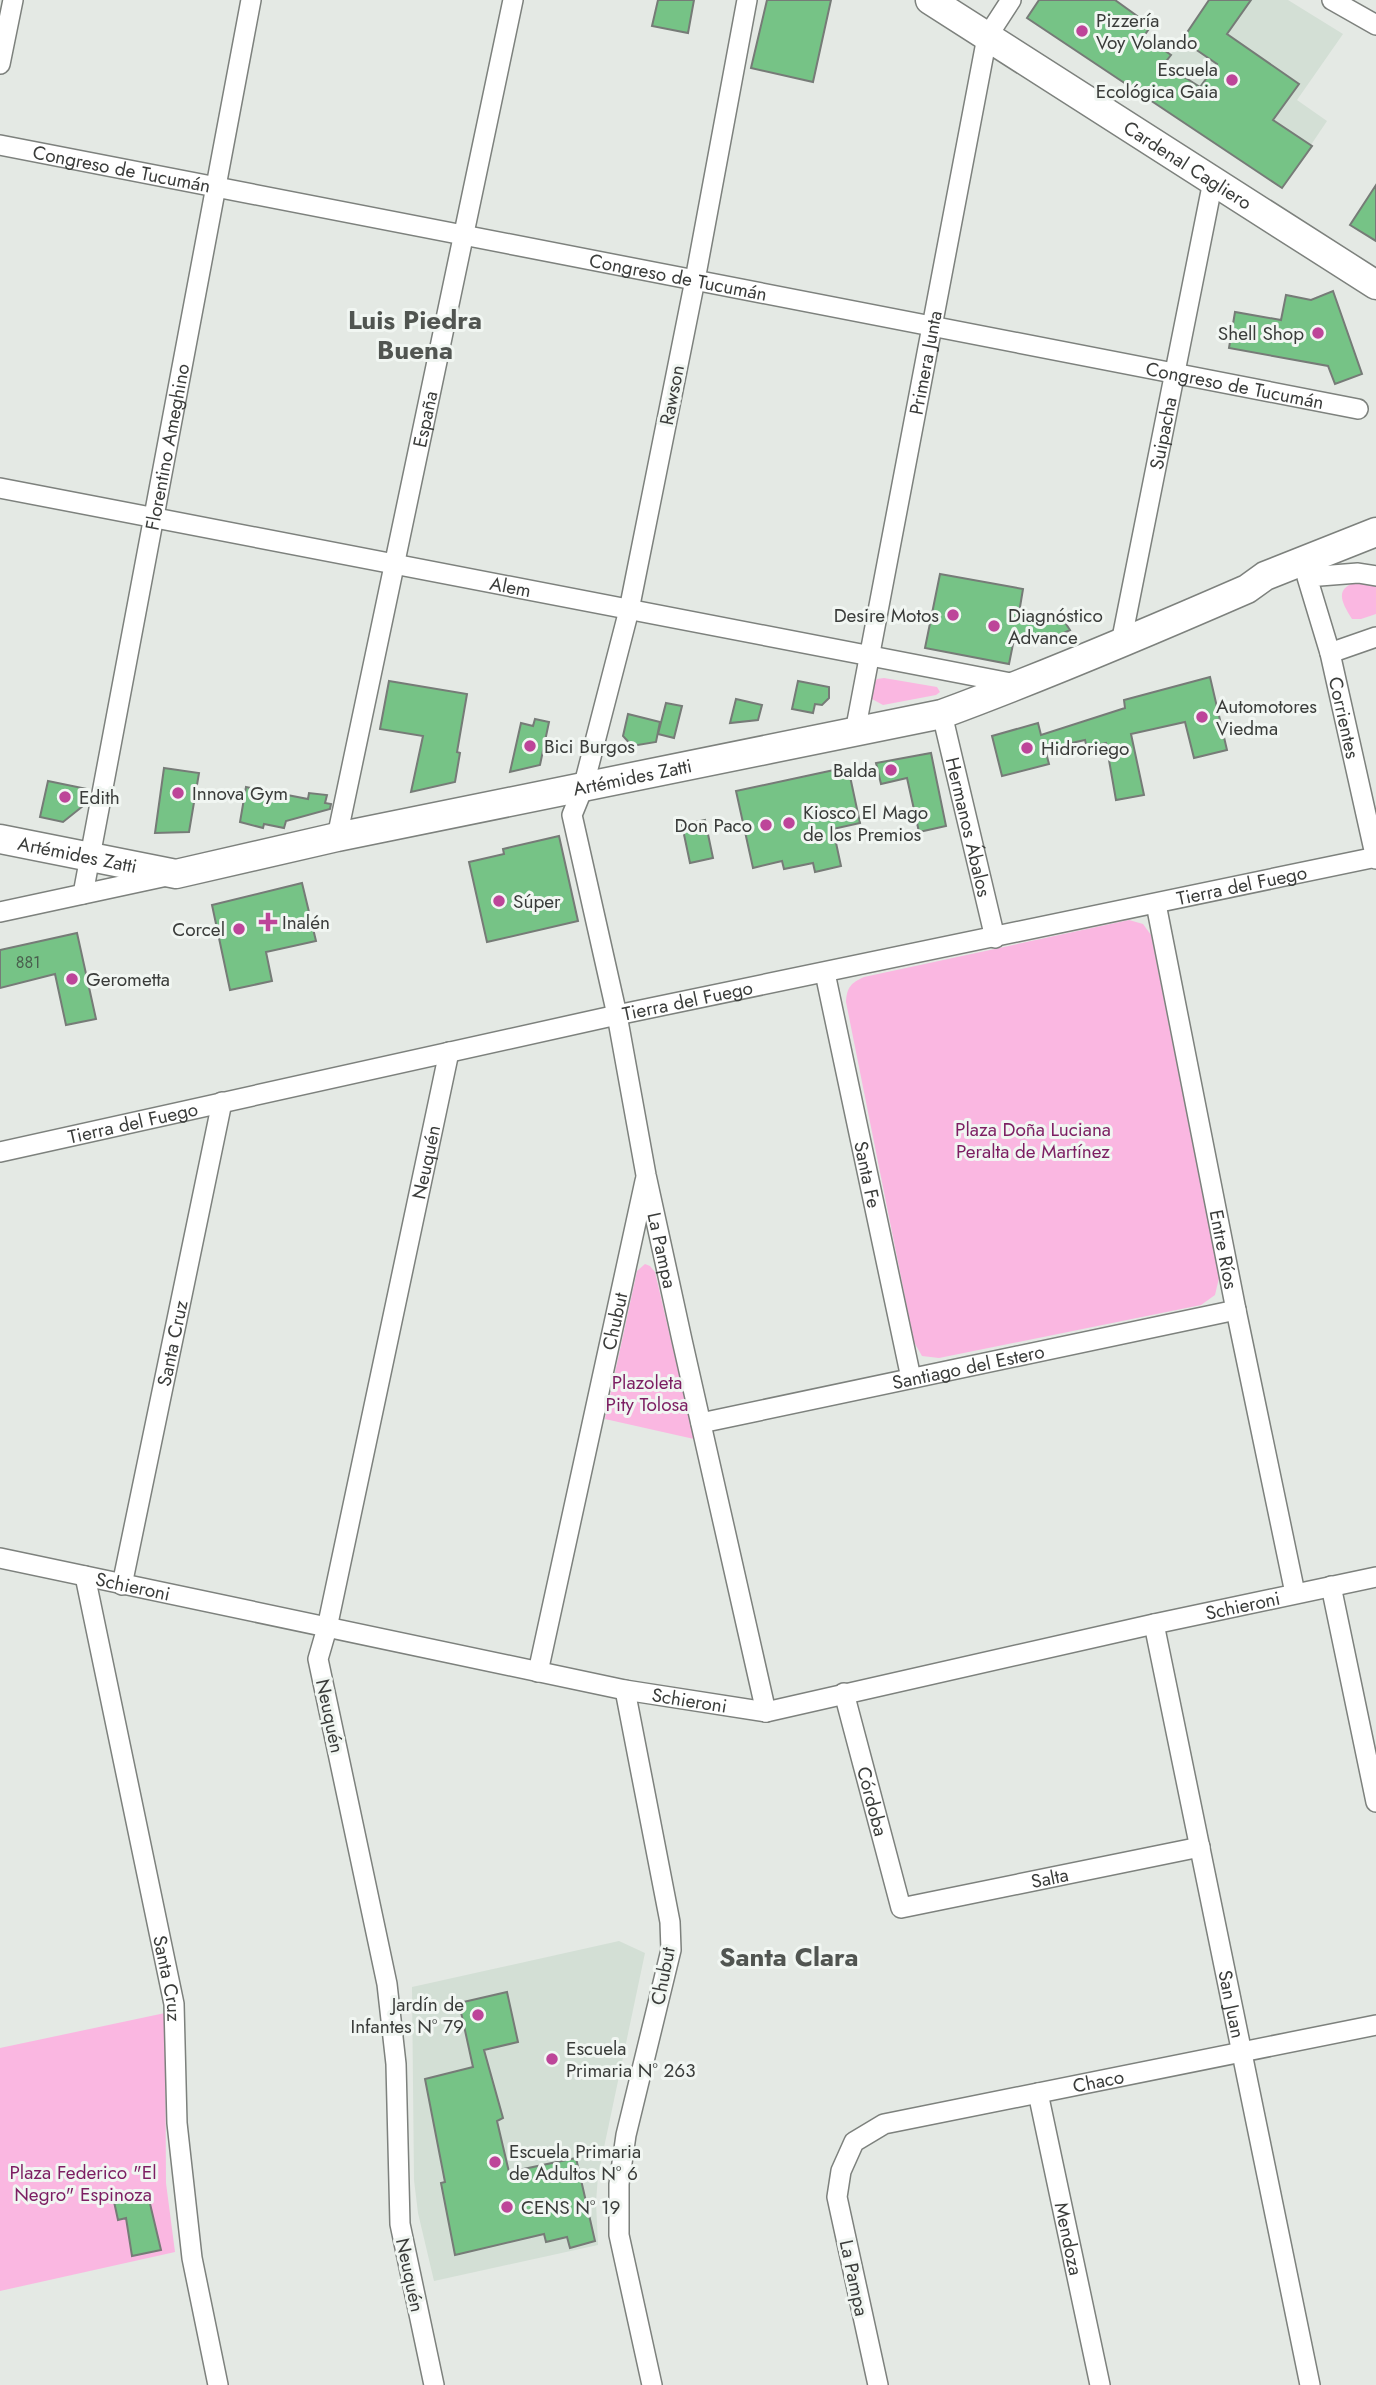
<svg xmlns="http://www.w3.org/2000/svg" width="1376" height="2385" font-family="Jost,sans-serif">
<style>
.built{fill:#d3dfd5}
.green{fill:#fab7e1}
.building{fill:#76c386;stroke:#767b77;stroke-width:2}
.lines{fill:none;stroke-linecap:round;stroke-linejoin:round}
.minor-casing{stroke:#7d817d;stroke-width:22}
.secondary-casing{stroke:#7d817d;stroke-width:31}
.minor{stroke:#fff;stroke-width:19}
.secondary{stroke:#fff;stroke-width:28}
.poi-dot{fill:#bd4599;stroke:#f1f6f2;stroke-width:2.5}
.labels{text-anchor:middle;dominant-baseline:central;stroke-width:6;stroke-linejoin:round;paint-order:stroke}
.number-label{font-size:16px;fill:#495e4d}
.poi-label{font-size:19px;fill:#3a3c3a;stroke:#f1f6f2;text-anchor:start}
.street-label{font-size:19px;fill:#3a3c3a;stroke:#f1f6f2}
.park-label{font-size:19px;fill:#7c1e62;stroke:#f1f6f2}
.district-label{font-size:26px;font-weight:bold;fill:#515551;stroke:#f1f6f2}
</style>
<rect width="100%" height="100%" fill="#e4e9e4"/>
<!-- built -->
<path class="built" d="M1209 0H1288L1343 34 1297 100 1327 121 1282 188 1142 95Z
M619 1941 645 1953 598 2176 596 2202 598 2245 434 2281 418 2213 414 2180 412 1987Z"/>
<!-- green -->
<path class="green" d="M1362 581 1376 582V614L1361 619H1352C1339 599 1335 586 1362 581Z
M884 678 937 687 940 692 936 695 883 705 872 699 873 684 877 679Z
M1129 920 1143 924 1151 935 1219 1278 1215 1295 1201 1305 939 1358 922 1356 914 1342 846 1002C847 987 851 983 864 977Z
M645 1264 650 1266 655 1272 694 1439 605 1419 637 1271Z
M165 2013 166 2183 175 2252 0 2291V2048Z"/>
<!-- building -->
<path class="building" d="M658 0H694L688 33 652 26Z
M767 0H831L813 82 751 68Z
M1039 0H1115L1151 26 1144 36 1171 55 1164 64 1200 87 1217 64 1182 40 1209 0H1251L1227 34 1299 84 1273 120 1312 146 1282 188 1027 18Z
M1376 185V241L1350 225Z
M1333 291 1362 374 1335 384 1328 366 1229 348 1235 312 1281 320 1286 295 1311 300Z
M940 574 1023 589 1018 619 1038 624 1060 615 1070 630 1047 641 1015 634 1009 664 925 648Z
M1210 677 1227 750 1194 758 1185 722 1131 734 1144 795 1116 800 1106 743 1087 748 1085 740 1045 749 1049 764 1002 776 992 736 1038 723 1041 735 1125 708 1124 700Z
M389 681 467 694 457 752 460 753 455 782 411 792 423 736 380 729Z
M798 681 829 687V698L822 705 815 704 813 713 792 709Z
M736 699 762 705 758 720 730 723Z
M666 703 682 706 674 738 658 734Z
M628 714 660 722 656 742 632 746 623 736Z
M535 719 549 722 540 765 510 772 521 723 533 726Z
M931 753 946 826 919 832 907 778 881 784 876 763Z
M848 767 860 823 833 829 841 866 815 872 813 863 784 869 782 861 753 868 736 791Z
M164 768 199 773 189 832 155 833Z
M48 781 87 789 83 806 63 822 40 817Z
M246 787 308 799 309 793 327 795 325 803 331 804 330 809 286 821 284 828 264 824 263 828 240 822Z
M705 820 713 858 690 863 682 825Z
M559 836 578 921 487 942 469 862 504 854 503 849Z
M302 883 316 941 266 952 272 981 230 990 212 905Z
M77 933 96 1019 66 1025 55 974 0 988V950Z
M507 1992 518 2042 484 2050 503 2118 497 2121 509 2172 576 2158 595 2241 570 2248 567 2237 546 2242 544 2234 455 2255 441 2183 445 2182 425 2079 473 2067 459 2003Z
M147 2191 161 2250 132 2256 126 2218 118 2220 113 2197Z"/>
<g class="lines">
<defs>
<g id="minor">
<path id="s1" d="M747 0 695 280 629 610 583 788 572 815 617 1015 646 1175 682 1340 766 1712"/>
<path d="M1332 0 1376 25"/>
<path d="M0 64 13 0"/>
<path id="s2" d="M0 145 1358 409"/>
<path id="s3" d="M0 488 1016 684"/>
<path id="s4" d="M1376 576 1358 573 1307 577 1330 653 1376 859"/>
<path id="s5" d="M1121 643 1213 181"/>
<path d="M1330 653 1376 637"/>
<path id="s6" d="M942 714 995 938"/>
<path id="s7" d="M855 732 987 37 1011 0"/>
<path id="s8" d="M337 837 513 0"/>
<path id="s9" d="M83 894 251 0"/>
<path id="s10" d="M1156 904 1236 1310 1295 1593"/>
<path d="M0 912 167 876"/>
<path id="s11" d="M825 973 911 1378"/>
<path id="s12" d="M0 1152 617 1015 1376 857"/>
<path id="s13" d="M701 1423 1236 1310"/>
<path id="s14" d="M0 1558 625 1690 766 1712 1154 1624 1376 1577"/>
<path id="s15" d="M85 1576 174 2004 177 2123 192 2258 218 2385"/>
<path id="s16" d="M122 1585 222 1102"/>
<path d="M1331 1586 1376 1802"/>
<path id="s17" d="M1154 1624 1310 2385"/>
<path id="s18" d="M538 1672 645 1181"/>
<path d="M625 1690 670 1922 671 1950 626 2135 619 2184V2235L652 2385"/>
<path id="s19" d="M844 1693 901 1908 1200 1847"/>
<path id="s20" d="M1038 2093 1100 2385"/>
<path id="s21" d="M434 2385 400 2224 396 2064 387 1984 318 1659 327 1628 449 1052"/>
<path id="s22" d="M878 2385 837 2197 841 2171 854 2142 884 2124 1376 2025"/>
</g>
<g id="secondary">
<path id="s23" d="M930 0 1376 285"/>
<path id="s24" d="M0 839 176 874 337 837 942 714C1045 676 1146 633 1247 589L1265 576 1376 532"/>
</g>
</defs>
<!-- minor casing -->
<use href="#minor" class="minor-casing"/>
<!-- secondary casing -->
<use href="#secondary" class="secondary-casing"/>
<!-- minor -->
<use href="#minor" class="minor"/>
<!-- secondary -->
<use href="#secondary" class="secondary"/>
</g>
<!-- markers -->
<g class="poi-dot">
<circle cx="1082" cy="31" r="7"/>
<circle cx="1232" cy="80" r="7"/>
<circle cx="1318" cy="333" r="7"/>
<circle cx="953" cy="615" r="7"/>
<circle cx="994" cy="626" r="7"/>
<circle cx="1202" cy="717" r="7"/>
<circle cx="530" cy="746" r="7"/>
<circle cx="1027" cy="748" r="7"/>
<circle cx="891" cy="770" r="7"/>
<circle cx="178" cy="793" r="7"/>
<circle cx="65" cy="797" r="7"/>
<circle cx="789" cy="823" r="7"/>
<circle cx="766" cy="825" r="7"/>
<circle cx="499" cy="901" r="7"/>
<path d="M264.5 911.5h7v7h7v7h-7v7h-7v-7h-7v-7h7z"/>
<circle cx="239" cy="929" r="7"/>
<circle cx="72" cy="979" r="7"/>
<circle cx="478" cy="2015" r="7"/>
<circle cx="552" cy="2059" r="7"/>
<circle cx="495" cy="2162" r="7"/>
<circle cx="507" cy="2207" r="7"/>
</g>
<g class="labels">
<!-- number labels -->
<g class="number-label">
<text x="28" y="962">881</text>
</g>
<!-- poi labels -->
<g class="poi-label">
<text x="1096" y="20">Pizzería<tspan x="1096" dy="22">Voy Volando</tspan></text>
<text x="1218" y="69" text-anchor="end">Escuela<tspan x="1218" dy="22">Ecológica Gaia</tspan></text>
<text x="1304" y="333" text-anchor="end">Shell Shop</text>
<text x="939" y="615" text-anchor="end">Desire Motos</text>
<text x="1008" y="615">Diagnóstico<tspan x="1008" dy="22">Advance</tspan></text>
<text x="1216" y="706">Automotores<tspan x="1216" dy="22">Viedma</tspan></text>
<text x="544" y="746">Bici Burgos</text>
<text x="1041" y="748">Hidroriego</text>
<text x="877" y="770" text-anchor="end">Balda</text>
<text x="192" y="793">Innova Gym</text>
<text x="79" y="797">Edith</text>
<text x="803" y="812">Kiosco El Mago<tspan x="803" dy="22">de los Premios</tspan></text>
<text x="752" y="825" text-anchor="end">Don Paco</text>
<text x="513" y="901">Súper</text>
<text x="282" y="922">Inalén</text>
<text x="225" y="929" text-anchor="end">Corcel</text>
<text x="86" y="979">Gerometta</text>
<text x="464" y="2004" text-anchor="end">Jardín de<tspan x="464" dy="22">Infantes N° 79</tspan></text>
<text x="566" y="2048">Escuela<tspan x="566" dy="22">Primaria N° 263</tspan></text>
<text x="509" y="2151">Escuela Primaria<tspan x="509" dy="22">de Adultos N° 6</tspan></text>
<text x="521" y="2207">CENS N° 19</text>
</g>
<!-- street labels -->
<g class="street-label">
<text stroke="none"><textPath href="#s23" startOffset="306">Cardenal Cagliero</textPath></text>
<text stroke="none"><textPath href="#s2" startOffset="124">Congreso de Tucumán</textPath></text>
<text stroke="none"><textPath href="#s2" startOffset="691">Congreso de Tucumán</textPath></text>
<text stroke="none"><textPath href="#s7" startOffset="376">Primera Junta</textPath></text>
<text stroke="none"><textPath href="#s2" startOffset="1258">Congreso de Tucumán</textPath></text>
<text transform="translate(672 395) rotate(-79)">Rawson</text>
<text stroke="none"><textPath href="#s8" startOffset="427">España</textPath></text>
<text stroke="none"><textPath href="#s5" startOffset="214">Suipacha</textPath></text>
<text stroke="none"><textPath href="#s9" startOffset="455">Florentino Ameghino</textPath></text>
<text stroke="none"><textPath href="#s3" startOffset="520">Alem</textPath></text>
<text stroke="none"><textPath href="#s4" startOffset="215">Corrientes</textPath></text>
<text stroke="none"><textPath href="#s24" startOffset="646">Artémides Zatti</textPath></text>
<text stroke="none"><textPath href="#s6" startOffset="116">Hermanos Ábalos</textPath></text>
<text stroke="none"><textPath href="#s24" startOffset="79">Artémides Zatti</textPath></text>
<text stroke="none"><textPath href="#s12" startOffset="1270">Tierra del Fuego</textPath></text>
<text stroke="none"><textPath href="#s12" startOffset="704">Tierra del Fuego</textPath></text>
<text stroke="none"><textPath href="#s12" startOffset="136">Tierra del Fuego</textPath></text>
<text stroke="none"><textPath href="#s21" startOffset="1246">Neuquén</textPath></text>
<text stroke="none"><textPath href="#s11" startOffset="206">Santa Fe</textPath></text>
<text stroke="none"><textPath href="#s10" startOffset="352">Entre Ríos</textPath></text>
<text stroke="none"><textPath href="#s1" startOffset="1279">La Pampa</textPath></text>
<text stroke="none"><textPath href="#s18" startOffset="359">Chubut</textPath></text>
<text stroke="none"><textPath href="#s16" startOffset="247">Santa Cruz</textPath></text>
<text stroke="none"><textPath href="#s13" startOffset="273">Santiago del Estero</textPath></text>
<text stroke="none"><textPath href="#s14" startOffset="136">Schieroni</textPath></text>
<text stroke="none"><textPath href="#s14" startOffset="1270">Schieroni</textPath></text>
<text stroke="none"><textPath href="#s14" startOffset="704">Schieroni</textPath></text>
<text transform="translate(330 1716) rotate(78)">Neuquén</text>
<text stroke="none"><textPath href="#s19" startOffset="112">Córdoba</textPath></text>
<text stroke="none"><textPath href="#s19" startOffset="374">Salta</textPath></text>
<text transform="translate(663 1976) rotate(-79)">Chubut</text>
<text stroke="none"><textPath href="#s15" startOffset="411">Santa Cruz</textPath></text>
<text stroke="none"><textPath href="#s17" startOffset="388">San Juan</textPath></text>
<text stroke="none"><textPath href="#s22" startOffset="504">Chaco</textPath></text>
<text stroke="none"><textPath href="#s20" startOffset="149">Mendoza</textPath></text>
<text transform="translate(410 2275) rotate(78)">Neuquén</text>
<text transform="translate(854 2278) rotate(78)">La Pampa</text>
</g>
<!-- park labels -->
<g class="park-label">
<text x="1033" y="1129">Plaza Doña Luciana<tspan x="1033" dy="22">Peralta de Martínez</tspan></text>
<text x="647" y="1382">Plazoleta<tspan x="647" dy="22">Pity Tolosa</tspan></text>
<text x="83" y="2172">Plaza Federico "El<tspan x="83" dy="22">Negro" Espinoza</tspan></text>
</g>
<!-- district labels -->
<g class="district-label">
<text x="415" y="320">Luis Piedra<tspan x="415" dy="30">Buena</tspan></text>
<text x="789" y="1957">Santa Clara</text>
</g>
</g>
</svg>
